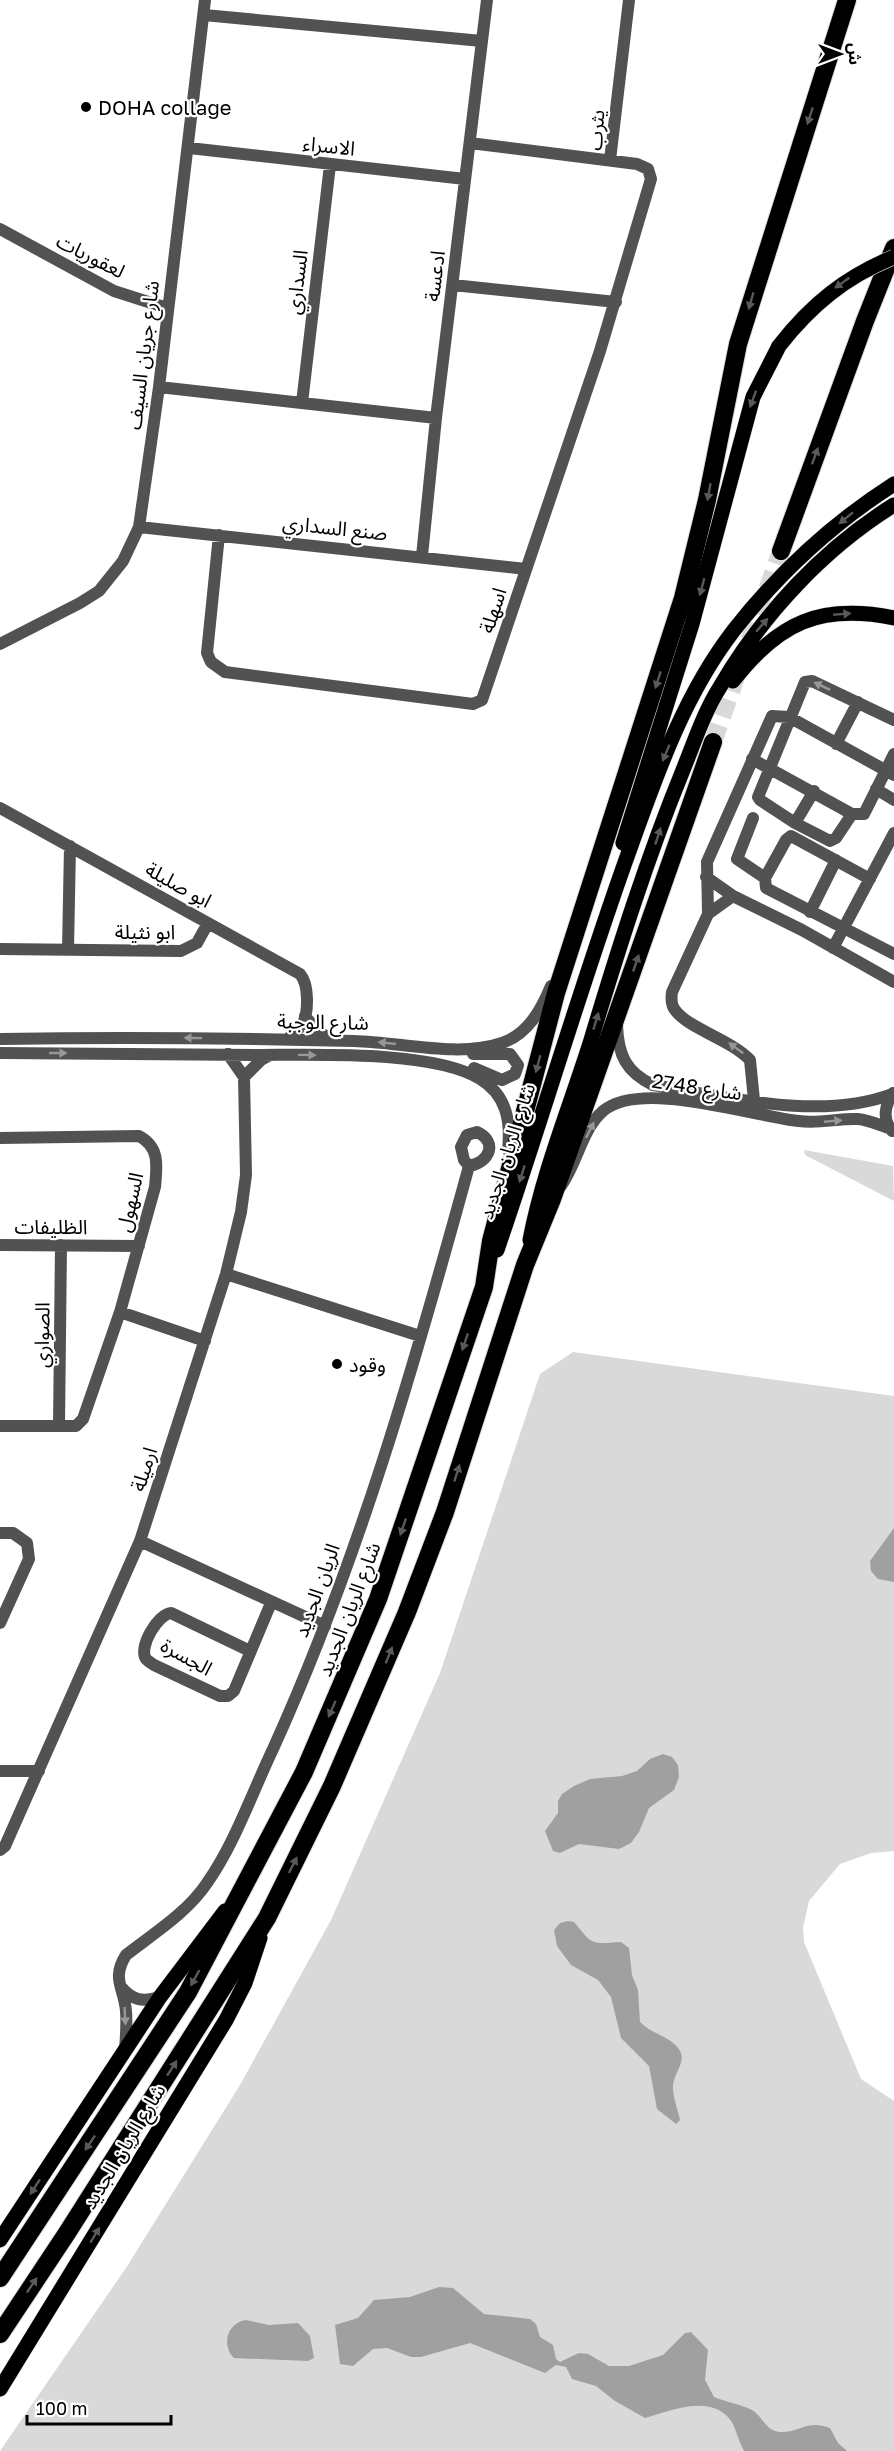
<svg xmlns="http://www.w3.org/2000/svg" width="894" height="2451" font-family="'Golos Text','Noto Sans Arabic',sans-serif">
<rect width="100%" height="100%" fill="#fff"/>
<path fill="#d9d9d9" d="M 804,1150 L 893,1166 L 894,1201 L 805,1155 Z
M 573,1352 L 894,1396 L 894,1851 L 871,1853 L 840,1864 L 809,1901 L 803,1928 L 804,1942 L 861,2079 L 894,2101 L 894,2451 L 0,2451 L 126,2268 L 240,2085 L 331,1920 L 440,1673 L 540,1374 Z"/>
<path fill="#a0a0a0" d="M 894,1528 L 894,1582 L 878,1579 L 871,1571 L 870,1561 Z
M 663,1754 L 672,1757 L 678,1765 L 679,1777 L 674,1790 L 649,1808 L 639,1832 L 631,1843 L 619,1849 L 579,1844 L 560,1853 L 553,1851 L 545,1831 L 558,1813 L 558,1801 L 562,1794 L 574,1786 L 590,1779 L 622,1776 L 637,1771 L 650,1759 Z
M 568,1921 L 574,1922 C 593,1945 590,1944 621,1942 L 629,1948 L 632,1975 L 638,1990 L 640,2022 C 650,2033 669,2036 678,2048 C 689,2061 672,2074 673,2088 C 673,2098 678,2110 680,2120 L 676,2124 L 657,2109 L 649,2066 L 621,2038 L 611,1997 L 598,1980 L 571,1965 L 557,1946 L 554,1930 L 560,1923 Z
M 439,2287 L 453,2288 L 484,2314 L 530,2319 L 536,2324 L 540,2337 L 553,2345 L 556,2359 L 560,2362 L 579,2353 L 588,2354 L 609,2366 L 629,2366 L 663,2355 L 685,2333 L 691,2332 L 708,2350 L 705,2380 L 714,2397 C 726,2402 739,2404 750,2409 C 762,2414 765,2431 780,2432 C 800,2433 807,2419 830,2428 L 838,2443 L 847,2451 L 744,2451 C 739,2442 737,2433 733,2424 C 715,2392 672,2410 645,2418 L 615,2401 L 596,2386 L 572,2379 L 566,2367 L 556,2365 L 545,2373 L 470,2343 L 421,2357 L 411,2357 L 387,2348 L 373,2349 L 353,2366 L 340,2364 L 335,2325 L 358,2318 L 374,2300 L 410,2297 Z
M 246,2320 L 269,2325 L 298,2323 L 310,2336 L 314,2358 L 308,2361 L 234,2358 C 221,2345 227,2323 246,2320 Z"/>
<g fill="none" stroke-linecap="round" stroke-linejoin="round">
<path stroke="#d9d9d9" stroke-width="18" stroke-dasharray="18 9" stroke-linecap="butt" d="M 713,742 L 781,551"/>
<g stroke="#dbdbdb" stroke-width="16">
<path id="major" d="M 733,681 C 778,623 820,603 894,618
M 623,843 L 692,624 L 753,397 L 779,346
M 530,1240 C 543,1172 570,1107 591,1040 C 618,950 647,858 683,770 C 694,743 704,712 720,687 C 762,615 823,549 894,505
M 497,1250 C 542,1119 581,985 628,854 C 656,776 683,696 734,630 C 779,573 833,523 894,484
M 0,2240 L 160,1997 L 225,1911
M 0,2389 L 226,2020 L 245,1983 L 260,1938"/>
</g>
<g stroke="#dbdbdb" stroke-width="20">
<path id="highway" d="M 781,551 L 865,321 L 894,248
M 0,2278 L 188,1992 L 304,1772 L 378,1599 L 484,1287 L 491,1241 L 556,993 L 683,598 L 707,500 L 738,344 L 847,0
M 0,2334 L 67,2233 L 267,1918 L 332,1786 L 407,1612 L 445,1512 L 525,1265 L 552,1199 L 713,742"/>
</g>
<path stroke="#525252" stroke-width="12" d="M 204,15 L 482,41
M 189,148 L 465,179
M 610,160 L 629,0
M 0,229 L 114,291 L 167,308
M 453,285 L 616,302
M 159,387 L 436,418
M 302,403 L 330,165
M 139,527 L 526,569
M 219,535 L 207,653 L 211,662 L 225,672 L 473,704 L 482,700 L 600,351 L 651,179 L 648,169 L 637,164 L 470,143
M 422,556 L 436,418 L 487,0
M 0,644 L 80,603 L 99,591 L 123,561 L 139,527 L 159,387 L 205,0
M 836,744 L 858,702
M 752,759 L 852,814 L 864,814 L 894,754
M 876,789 L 894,800
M 814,791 L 795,823 L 830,841 L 836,838 L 852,814
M 0,808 L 300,974 C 309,984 309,1013 302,1025 C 298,1030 293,1035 288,1039
M 753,818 L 737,859 L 765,878
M 795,823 L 760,800 L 758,797 L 805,682 L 812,681 L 894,720
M 706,877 L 733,896 L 802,930 L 894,982
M 870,879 L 791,836 L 786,840 L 765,878 L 766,888 L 894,954
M 733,896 L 708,914 L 672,992 C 671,999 671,1005 675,1010 C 689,1029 730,1039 750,1060 L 754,1100
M 810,912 L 836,860
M 708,914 L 707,862 L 772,716 L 789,717 L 894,775
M 833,948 L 894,833
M 0,949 L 181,951 L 197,943 L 208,923
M 68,950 L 70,846
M 305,1016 L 317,1031 L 333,1040
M 617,1025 C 618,1055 626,1072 653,1085 C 728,1097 820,1121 892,1094
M 0,1039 C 118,1037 236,1038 354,1041 C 401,1042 458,1058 502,1043 C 528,1034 541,1010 551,986
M 0,1053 C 85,1053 170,1054 256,1055 C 313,1055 433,1050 480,1079 C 507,1095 511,1122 508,1150
M 473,1054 L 510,1054 L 518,1065 L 515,1074 L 502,1080 L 474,1068
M 244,1077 L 261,1060 L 270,1055
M 892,1131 C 882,1119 885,1105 893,1093
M 477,1132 C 498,1142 490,1162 469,1166 L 464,1160 L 461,1147 L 467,1135 Z
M 0,1138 L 139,1136 C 160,1147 157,1166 155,1187 L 120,1312 L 83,1419 L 76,1426 L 0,1426
M 561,1186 C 577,1164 582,1129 603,1111 C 641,1079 751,1116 799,1121 C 819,1124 839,1118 858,1119 C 869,1120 879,1125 889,1128
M 0,1245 L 139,1246
M 226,1274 L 420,1336
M 120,1312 L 205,1341
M 59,1426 L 61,1245
M 0,1533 L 13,1533 L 27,1543 L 29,1559 L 0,1623
M 140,1541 L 325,1626
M 250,1651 L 171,1613 C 158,1614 138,1647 146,1659 C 148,1661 151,1663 154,1665 L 220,1696 L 228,1696 L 234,1691 L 271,1603
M 0,1771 L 39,1771
M 0,1850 L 5,1846 L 140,1541 L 226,1274 L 241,1212 L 246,1175 L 244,1077 L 228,1054
M 121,1987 C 133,2001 143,2002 160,1997
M 125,2050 C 126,2037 127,2023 126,2011 C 124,1987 111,1979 126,1955 C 154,1933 187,1913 207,1883 C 235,1843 252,1793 273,1749 C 358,1562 415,1363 469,1166"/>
<use href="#major" stroke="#000" stroke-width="15"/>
<use href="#highway" stroke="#000" stroke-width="18"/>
<g stroke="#dbdbdb" stroke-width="16" stroke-linecap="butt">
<path id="major-bridge" d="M 779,346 C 811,305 845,277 894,257"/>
</g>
<use href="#major-bridge" stroke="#000" stroke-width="15"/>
</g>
<defs><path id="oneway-solid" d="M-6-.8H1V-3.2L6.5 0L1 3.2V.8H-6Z" transform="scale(1.5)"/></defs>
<g fill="#595959">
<use href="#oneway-solid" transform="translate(810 116) rotate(108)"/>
<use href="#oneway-solid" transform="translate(842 283) rotate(145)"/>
<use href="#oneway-solid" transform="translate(751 301) rotate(106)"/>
<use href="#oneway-solid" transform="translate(753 399) rotate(110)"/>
<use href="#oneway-solid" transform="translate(815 456) rotate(-70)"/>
<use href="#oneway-solid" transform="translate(709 492) rotate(100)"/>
<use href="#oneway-solid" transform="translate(846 518) rotate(141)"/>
<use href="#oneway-solid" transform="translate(702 587) rotate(105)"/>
<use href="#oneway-solid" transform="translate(842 614) rotate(-5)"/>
<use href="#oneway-solid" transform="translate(762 625) rotate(-49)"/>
<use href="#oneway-solid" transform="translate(658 680) rotate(108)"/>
<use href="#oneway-solid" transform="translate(666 753) rotate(113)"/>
<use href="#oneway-solid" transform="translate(658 836) rotate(-72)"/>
<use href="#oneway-solid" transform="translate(636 963) rotate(-71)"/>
<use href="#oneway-solid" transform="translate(596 1021) rotate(-73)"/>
<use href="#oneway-solid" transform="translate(538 1064) rotate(105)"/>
<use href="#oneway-solid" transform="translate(522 1174) rotate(108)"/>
<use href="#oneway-solid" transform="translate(465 1342) rotate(109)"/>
<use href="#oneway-solid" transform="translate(457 1473) rotate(-72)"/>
<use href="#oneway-solid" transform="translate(403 1527) rotate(109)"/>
<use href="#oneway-solid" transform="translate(389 1655) rotate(-68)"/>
<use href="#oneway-solid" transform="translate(332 1709) rotate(114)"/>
<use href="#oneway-solid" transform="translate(293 1865) rotate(-63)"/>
<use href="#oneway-solid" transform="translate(195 1978) rotate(119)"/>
<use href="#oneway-solid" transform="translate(172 2068) rotate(-57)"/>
<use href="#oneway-solid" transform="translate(90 2143) rotate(124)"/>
<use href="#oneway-solid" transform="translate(35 2187) rotate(123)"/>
<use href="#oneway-solid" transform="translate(95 2235) rotate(-59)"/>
<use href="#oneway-solid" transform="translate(32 2285) rotate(-56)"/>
</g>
<g fill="#979797">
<use href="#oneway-solid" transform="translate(822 686) rotate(-155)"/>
<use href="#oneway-solid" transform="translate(193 1038) rotate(-179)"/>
<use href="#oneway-solid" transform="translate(387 1043) rotate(-174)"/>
<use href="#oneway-solid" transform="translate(736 1048) rotate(-144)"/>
<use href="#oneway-solid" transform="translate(58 1053)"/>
<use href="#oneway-solid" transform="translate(307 1055) rotate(1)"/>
<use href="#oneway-solid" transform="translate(833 1121) rotate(-5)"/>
<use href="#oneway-solid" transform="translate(590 1130) rotate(-63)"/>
<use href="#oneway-solid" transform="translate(125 2016) rotate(87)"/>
</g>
<g fill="#000" stroke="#fff" stroke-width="2">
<circle cx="86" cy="107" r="6"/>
<circle cx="337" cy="1364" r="6"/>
</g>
<g text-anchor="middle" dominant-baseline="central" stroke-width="4.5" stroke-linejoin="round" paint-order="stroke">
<g font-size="20" fill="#000" stroke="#fff" text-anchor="start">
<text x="98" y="107">DOHA collage</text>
<text x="349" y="1364">وقود</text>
</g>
<g font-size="20" fill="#000" stroke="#fff">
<text transform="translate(595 130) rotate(-86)">يثرب</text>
<text transform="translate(329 145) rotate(6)">الاسراء</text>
<text transform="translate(91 255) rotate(27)">لعقوريات</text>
<text transform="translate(434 276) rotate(-83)">ادعسة</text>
<text transform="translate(296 282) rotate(-83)">السداري</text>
<text transform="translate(142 355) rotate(-83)">شارع جريان السيف</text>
<text transform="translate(335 527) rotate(6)">صنع السداري</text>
<text transform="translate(492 610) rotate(-72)">اسهلة</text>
<text transform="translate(179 884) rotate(29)">ابو صليلة</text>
<text x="145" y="931">ابو نثيلة</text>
<text transform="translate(323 1021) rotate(1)">شارع الوجبة</text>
<text transform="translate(697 1086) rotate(8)">شارع 2748</text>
<text transform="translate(506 1151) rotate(-72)">شارع الريان الجديد</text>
<text transform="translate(129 1202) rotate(-77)">السهول</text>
<text x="51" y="1226">الظليفات</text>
<text transform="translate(41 1335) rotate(-89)">الصواري</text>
<text transform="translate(143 1469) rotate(-72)">ارميلة</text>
<text transform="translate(316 1590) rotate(-70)">الريان الجديد</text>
<text transform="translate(348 1609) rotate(-69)">شارع الريان الجديد</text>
<text transform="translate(187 1656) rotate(29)">الجسرة</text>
<text transform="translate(123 2146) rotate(-59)">شارع الريان الجديد</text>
</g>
</g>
<g transform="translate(840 54) rotate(90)" stroke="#ffffff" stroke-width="4.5" paint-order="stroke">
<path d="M0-4.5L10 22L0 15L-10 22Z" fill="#000000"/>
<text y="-9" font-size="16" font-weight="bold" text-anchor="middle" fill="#000000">ش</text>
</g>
<path d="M27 2415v9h144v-9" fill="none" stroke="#000000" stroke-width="3"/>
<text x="36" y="2415" font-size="18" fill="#000000" stroke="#ffffff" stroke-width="4.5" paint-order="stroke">100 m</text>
</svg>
